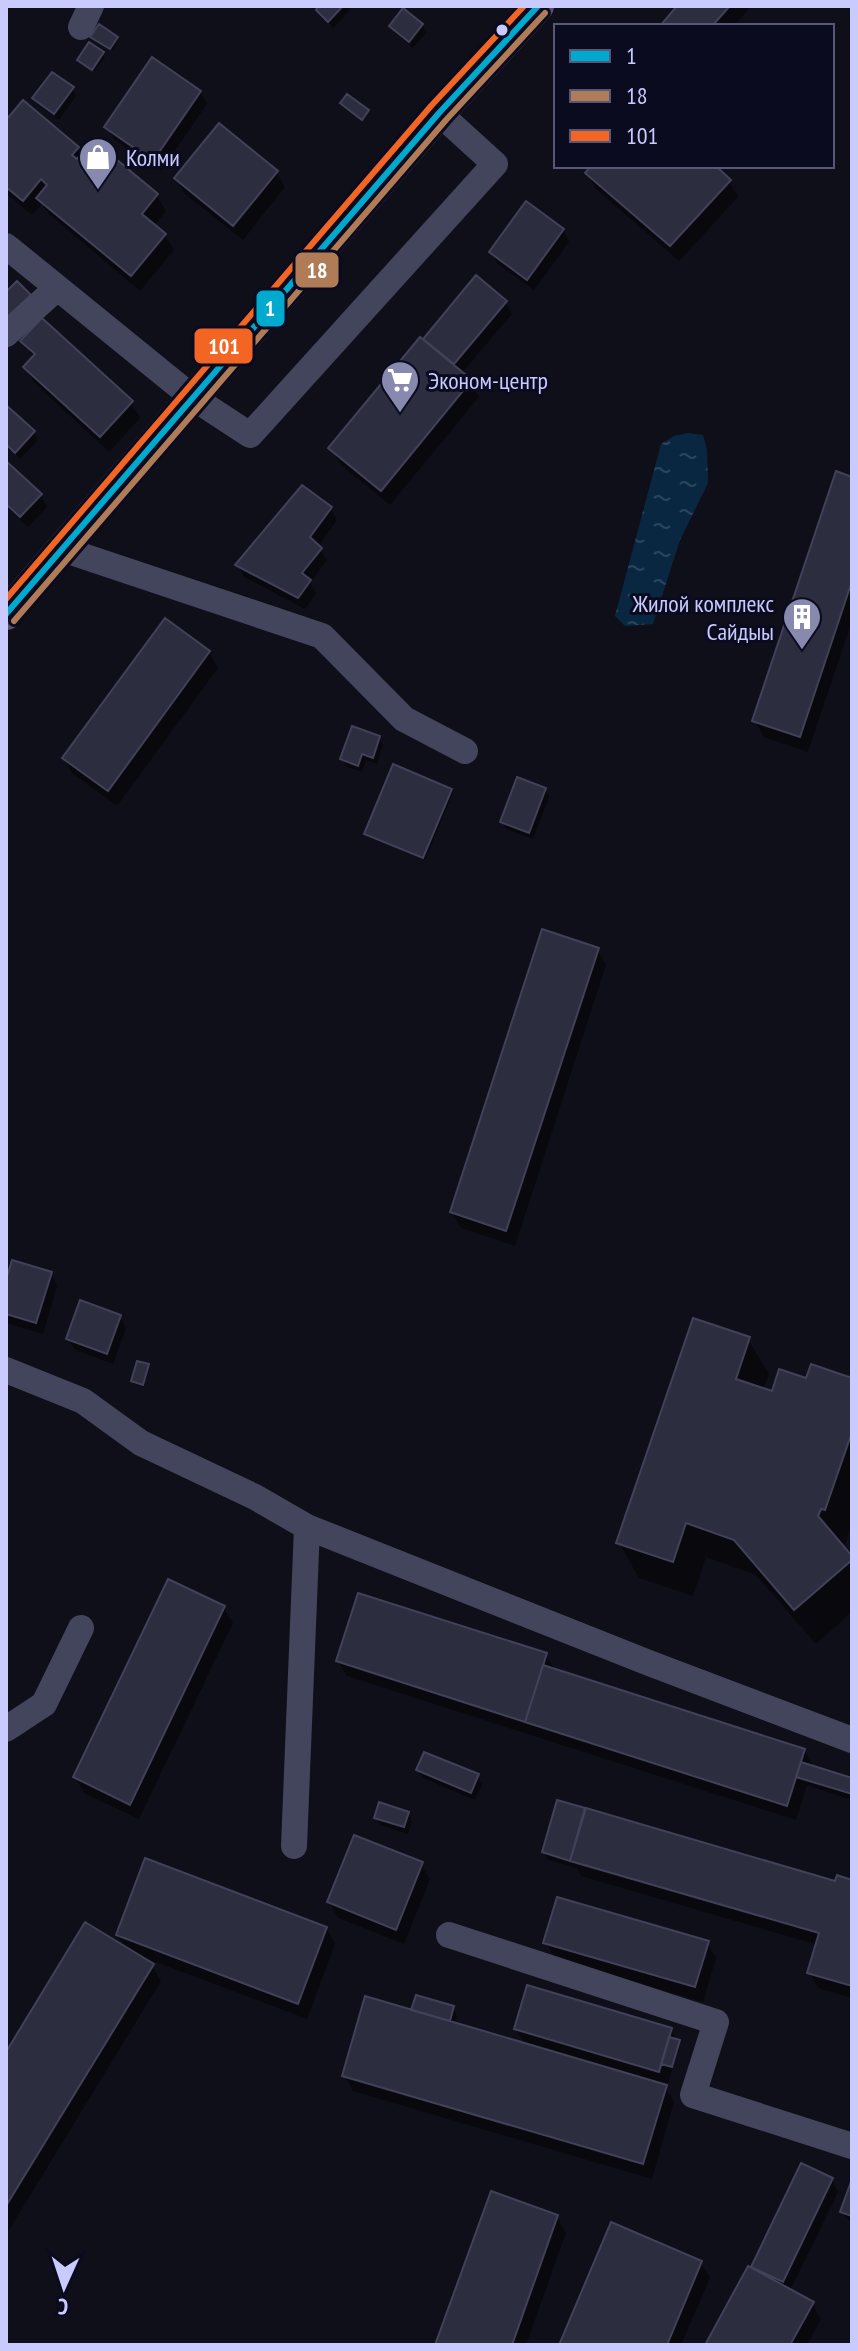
<svg xmlns="http://www.w3.org/2000/svg" width="858" height="2351" font-family="'PT Sans Narrow',sans-serif">
<defs>
<pattern id="water-ripples" width="26" height="14" patternUnits="userSpaceOnUse" patternTransform="scale(2)"><rect width="26" height="14" fill="#0a2741"/><path d="M2 4q2-2 4 0t4 0M15 11q2-2 4 0t4 0" fill="none" stroke="#2c455e"/></pattern>
</defs>
<rect width="100%" height="100%" fill="#0f0f1a"/>
<path fill="url(#water-ripples)" d="M 688,433 L 703,435 L 707,450 L 708,483 L 680,540 L 653,624 L 625,626 L 615,616 L 661,444 L 674,436 Z"/>
<path fill="#0007" d="M 322,6 L 348,6 L 350,10 L 333,28 L 318,10 Z
M 680,6 L 751,6 L 734,26 L 662,26 Z
M 422,25 L 426,33 L 413,48 L 396,34 L 391,26 Z
M 93,37 L 117,38 L 118,41 L 112,51 Z
M 90,45 L 105,57 L 94,72 L 80,60 Z
M 72,89 L 76,96 L 59,120 L 39,106 L 35,99 Z
M 200,92 L 207,104 L 161,171 L 114,139 L 107,127 Z
M 6,123 L 77,148 L 82,156 L 93,142 L 157,196 L 166,211 L 154,226 L 165,235 L 174,250 L 140,291 L 48,213 L 42,204 L 32,215 L 6,193 Z
M 594,166 L 720,166 L 716,169 L 729,181 L 738,197 L 679,261 L 596,189 L 587,174 Z
M 276,172 L 285,187 L 243,240 L 185,194 L 176,178 Z
M 563,230 L 569,242 L 534,290 L 498,264 L 491,252 Z
M 505,302 L 512,314 L 461,374 L 470,382 L 479,397 L 390,505 L 340,464 L 331,448 L 431,349 L 426,339 Z
M 23,341 L 131,403 L 140,418 L 109,452 L 34,382 L 25,367 L 34,358 Z
M 6,407 L 34,433 L 38,440 L 20,459 L 6,446 Z
M 6,463 L 40,495 L 47,507 L 28,527 L 6,507 Z
M 852,479 L 852,621 L 808,752 L 764,737 L 755,721 Z
M 330,508 L 337,520 L 318,547 L 327,560 L 310,583 L 316,593 L 305,609 L 244,577 L 238,565 Z
M 209,653 L 218,668 L 117,806 L 73,774 L 64,758 Z
M 379,738 L 383,745 L 377,764 L 366,760 L 362,772 L 347,767 L 342,759 Z
M 451,790 L 453,793 L 425,860 L 368,837 L 367,834 Z
M 545,790 L 549,797 L 533,839 L 506,829 L 502,821 Z
M 597,949 L 606,965 L 515,1246 L 461,1228 L 452,1212 Z
M 51,1274 L 57,1286 L 43,1334 L 6,1323 L 6,1287 Z
M 120,1317 L 126,1328 L 113,1364 L 75,1350 L 68,1339 Z
M 748,1339 L 769,1374 L 763,1390 L 773,1393 L 807,1381 L 852,1380 L 852,1524 L 845,1544 L 837,1541 L 852,1559 L 852,1612 L 816,1644 L 756,1575 L 706,1557 L 693,1596 L 639,1578 L 619,1543 Z
M 148,1366 L 149,1369 L 144,1387 L 135,1384 L 133,1381 Z
M 224,1608 L 233,1623 L 139,1819 L 84,1793 L 75,1777 Z
M 546,1655 L 555,1670 L 804,1750 L 813,1766 L 852,1780 L 852,1800 L 807,1785 L 796,1820 L 347,1676 L 338,1661 Z
M 418,1770 L 477,1776 L 482,1784 L 475,1800 L 423,1778 Z
M 558,1802 L 836,1883 L 852,1882 L 852,1998 L 818,1988 L 809,1972 L 818,1945 L 581,1876 L 577,1868 L 548,1860 L 544,1852 Z
M 408,1814 L 412,1821 L 408,1834 L 380,1825 L 376,1817 Z
M 421,1864 L 430,1879 L 404,1944 L 338,1918 L 329,1902 Z
M 326,1928 L 335,1944 L 307,2019 L 140,1956 L 152,1966 L 161,1981 L 6,2235 L 6,2055 L 127,1950 L 118,1935 Z
M 546,1943 L 707,1943 L 716,1958 L 703,2002 L 555,1958 Z
M 453,2008 L 457,2016 L 454,2025 L 525,2045 L 516,2029 L 670,2029 L 680,2045 L 666,2089 L 674,2102 L 652,2179 L 353,2091 L 344,2075 L 416,2013 Z
M 832,2180 L 838,2192 L 790,2291 L 812,2303 L 821,2319 L 807,2345 L 707,2345 L 756,2273 L 753,2267 Z
M 852,2185 L 852,2224 L 842,2212 Z
M 557,2217 L 566,2233 L 526,2345 L 437,2345 Z
M 701,2263 L 710,2278 L 681,2345 L 561,2345 Z"/>
<path fill="#2c2d3e" stroke="#414159" stroke-width="2" d="M 319,6 L 343,6 L 328,22 L 316,10 Z
M 677,6 L 730,6 L 712,26 L 660,26 Z
M 403,8 L 423,24 L 409,42 L 389,26 Z
M 99,24 L 118,37 L 110,49 L 90,37 Z
M 89,42 L 104,52 L 92,70 L 77,60 Z
M 152,57 L 201,91 L 153,161 L 104,127 Z
M 52,72 L 74,87 L 54,114 L 32,98 Z
M 347,94 L 369,110 L 362,120 L 340,103 Z
M 23,100 L 79,147 L 72,155 L 77,159 L 93,140 L 158,194 L 142,214 L 166,234 L 131,276 L 36,198 L 47,185 L 41,179 L 23,201 L 6,187 L 6,120 Z
M 219,123 L 278,171 L 233,226 L 174,178 Z
M 591,166 L 716,166 L 731,180 L 670,246 L 585,173 Z
M 526,201 L 564,229 L 527,280 L 489,252 Z
M 476,275 L 507,301 L 454,364 L 423,339 Z
M 17,281 L 31,295 L 6,320 L 6,292 Z
M 42,318 L 133,401 L 100,437 L 23,367 L 35,354 L 20,341 Z
M 420,337 L 472,380 L 381,491 L 328,448 Z
M 6,405 L 35,431 L 15,453 L 6,444 Z
M 6,461 L 42,494 L 20,517 L 6,504 Z
M 836,471 L 852,477 L 852,581 L 800,737 L 752,721 Z
M 302,485 L 332,507 L 310,537 L 322,548 L 302,573 L 311,580 L 298,598 L 235,565 Z
M 165,618 L 210,651 L 108,791 L 62,758 Z
M 352,726 L 380,736 L 373,758 L 362,754 L 358,766 L 340,759 Z
M 393,764 L 452,789 L 423,858 L 364,834 Z
M 517,777 L 546,788 L 529,833 L 500,822 Z
M 542,929 L 599,948 L 506,1231 L 450,1212 Z
M 12,1260 L 52,1272 L 36,1323 L 6,1314 L 6,1280 Z
M 80,1300 L 121,1315 L 107,1354 L 66,1339 Z
M 693,1318 L 750,1337 L 736,1379 L 772,1391 L 779,1369 L 806,1378 L 811,1364 L 852,1378 L 852,1432 L 825,1510 L 821,1509 L 818,1516 L 852,1556 L 852,1560 L 794,1610 L 734,1540 L 686,1523 L 673,1562 L 616,1543 Z
M 137,1361 L 149,1364 L 143,1385 L 131,1381 Z
M 168,1579 L 225,1606 L 130,1805 L 73,1777 Z
M 358,1593 L 547,1653 L 525,1722 L 336,1661 Z
M 543,1665 L 805,1749 L 787,1806 L 525,1722 Z
M 424,1752 L 479,1774 L 471,1793 L 416,1770 Z
M 801,1762 L 852,1778 L 852,1794 L 796,1777 Z
M 557,1800 L 585,1808 L 570,1861 L 542,1852 Z
M 379,1802 L 409,1812 L 404,1827 L 374,1818 Z
M 586,1808 L 835,1881 L 837,1875 L 852,1880 L 852,1986 L 807,1973 L 819,1933 L 570,1861 Z
M 354,1835 L 423,1862 L 396,1930 L 327,1902 Z
M 145,1858 L 327,1927 L 298,2004 L 116,1935 Z
M 557,1897 L 709,1941 L 695,1987 L 543,1943 Z
M 85,1922 L 154,1964 L 6,2206 L 6,2052 Z
M 527,1985 L 672,2028 L 659,2072 L 514,2029 Z
M 416,1995 L 454,2006 L 450,2021 L 411,2010 Z
M 365,1996 L 667,2085 L 643,2164 L 342,2076 Z
M 669,2037 L 680,2040 L 672,2067 L 661,2064 Z
M 801,2163 L 833,2178 L 783,2282 L 751,2267 Z
M 852,2179 L 852,2216 L 840,2212 Z
M 491,2191 L 558,2215 L 512,2345 L 435,2345 Z
M 611,2222 L 702,2261 L 667,2345 L 559,2345 Z
M 748,2266 L 814,2302 L 790,2345 L 705,2345 Z"/>
<g fill="none" stroke-linecap="round" stroke-linejoin="round">
<path stroke="#43455c" stroke-width="26" d="M 81,27 L 91,6
M 6,246 L 192,397 L 250,435 L 495,164 L 439,113
M 6,334 L 57,288
M 62,549 L 322,636 L 404,719 L 465,751
M 6,1370 L 83,1401 L 141,1443 L 255,1497 L 307,1527 L 649,1663 L 852,1740
M 6,1729 L 44,1704 L 81,1628
M 294,1846 L 307,1527
M 449,1935 L 716,2022 L 693,2095 L 852,2146"/>
<path stroke="#56506e" stroke-width="32" d="M 6,614 L 439,113 L 538,6"/>
<g stroke="#0b0b1f" stroke-width="12">
<path id="bus-1" d="M 6,614 L 439,113 L 538,6"/>
</g>
<g stroke="#0b0b1f" stroke-width="12">
<path id="bus-2" d="M 14,621 L 446,120 L 545,13"/>
</g>
<g stroke="#0b0b1f" stroke-width="12">
<path id="bus-3" d="M 6,599 L 431,106 L 524,6"/>
</g>
<use href="#bus-1" stroke="#00a9ce" stroke-width="6"/>
<use href="#bus-2" stroke="#b07c57" stroke-width="6"/>
<use href="#bus-3" stroke="#f26522" stroke-width="6"/>
</g>
<defs>
<g id="shop-pin" transform="scale(2)"><path d="M0 17L-7.5 6A9.5 9.5 0 1 1 7.5 6Z" fill="#8889af" stroke="#0b0b1f"/><path d="M-5-2.5h2.3a2.7 3.5 0 0 1 5.4 0H5L5.5 6h-11ZM-1.5-2.5h3a1.5 2.3 0 0 0-3 0Z" fill="#fff"/></g>
<g id="supermarket-pin" transform="scale(2)"><path d="M0 17L-7.5 6A9.5 9.5 0 1 1 7.5 6Z" fill="#8889af" stroke="#0b0b1f"/><path d="M-6-5.5h2.5l.6 2H6L4.5 2H-2.5L-4.4-4H-6ZM-1.5 3.2a1.3 1.3 0 1 0 .1 0ZM3 3.2a1.3 1.3 0 1 0 .1 0Z" fill="#fff"/></g>
<g id="building-pin" transform="scale(2)"><path d="M0 17L-7.5 6A9.5 9.5 0 1 1 7.5 6Z" fill="#8889af" stroke="#0b0b1f"/><path d="M-4-6H4V6H1V3H-1V6H-4ZM-2.5-4.3h1.7v1.8h-1.7ZM.8-4.3h1.7v1.8H.8ZM-2.5-1h1.7V.8h-1.7ZM.8-1h1.7V.8H.8Z" fill="#fff"/></g>
</defs>
<g fill-rule="evenodd">
<use href="#shop-pin" x="98" y="157"/>
<use href="#supermarket-pin" x="400" y="380"/>
<use href="#building-pin" x="802" y="617"/>
</g>
<circle fill="#c9cbff" stroke="#0b0b1f" stroke-width="3" cx="502" cy="30" r="7"/>
<g text-anchor="middle" dominant-baseline="central" stroke-width="6" stroke-linejoin="round" paint-order="stroke">
<g font-size="24" fill="#c9cbff" stroke="#0b0b1f" text-anchor="start">
<text x="126" y="157">Колми</text>
<text x="428" y="380">Эконом-центр</text>
<text x="774" y="603" text-anchor="end">Жилой комплекс<tspan x="774" dy="28">Сайдыы</tspan></text>
</g>
</g>
<g stroke="#0b0b1f" stroke-width="3">
<rect x="294" y="251" width="46" height="38" rx="8" fill="#b07c57"/>
<rect x="255" y="289" width="31" height="39" rx="8" fill="#00a9ce"/>
<rect x="193" y="327" width="61" height="38" rx="8" fill="#f26522"/>
</g>
<g font-size="22" text-anchor="middle" font-weight="bold" fill="#fff">
<text x="317" y="278">18</text>
<text x="270" y="316">1</text>
<text x="224" y="354">101</text>
</g>
<rect width="858" height="2351" fill="none" stroke="#c9cbff" stroke-width="16"/>
<rect x="554" y="24" width="280" height="144" fill="#0b0b1f" stroke="#575879" stroke-width="2"/>
<rect x="570" y="50" width="40" height="12" fill="#00a9ce" stroke="#575879" stroke-width="2"/>
<text x="626" y="64" font-size="24" fill="#c9cbff">1</text>
<rect x="570" y="90" width="40" height="12" fill="#b07c57" stroke="#575879" stroke-width="2"/>
<text x="626" y="104" font-size="24" fill="#c9cbff">18</text>
<rect x="570" y="130" width="40" height="12" fill="#f26522" stroke="#575879" stroke-width="2"/>
<text x="626" y="144" font-size="24" fill="#c9cbff">101</text>
<g transform="translate(64 2287) rotate(183)" stroke="#0b0b1f" stroke-width="6" paint-order="stroke">
<path d="M0-6L14 30L0 20L-14 30Z" fill="#c9cbff"/>
<text y="-12" font-size="22" font-weight="bold" text-anchor="middle" fill="#c9cbff">С</text>
</g>
</svg>
